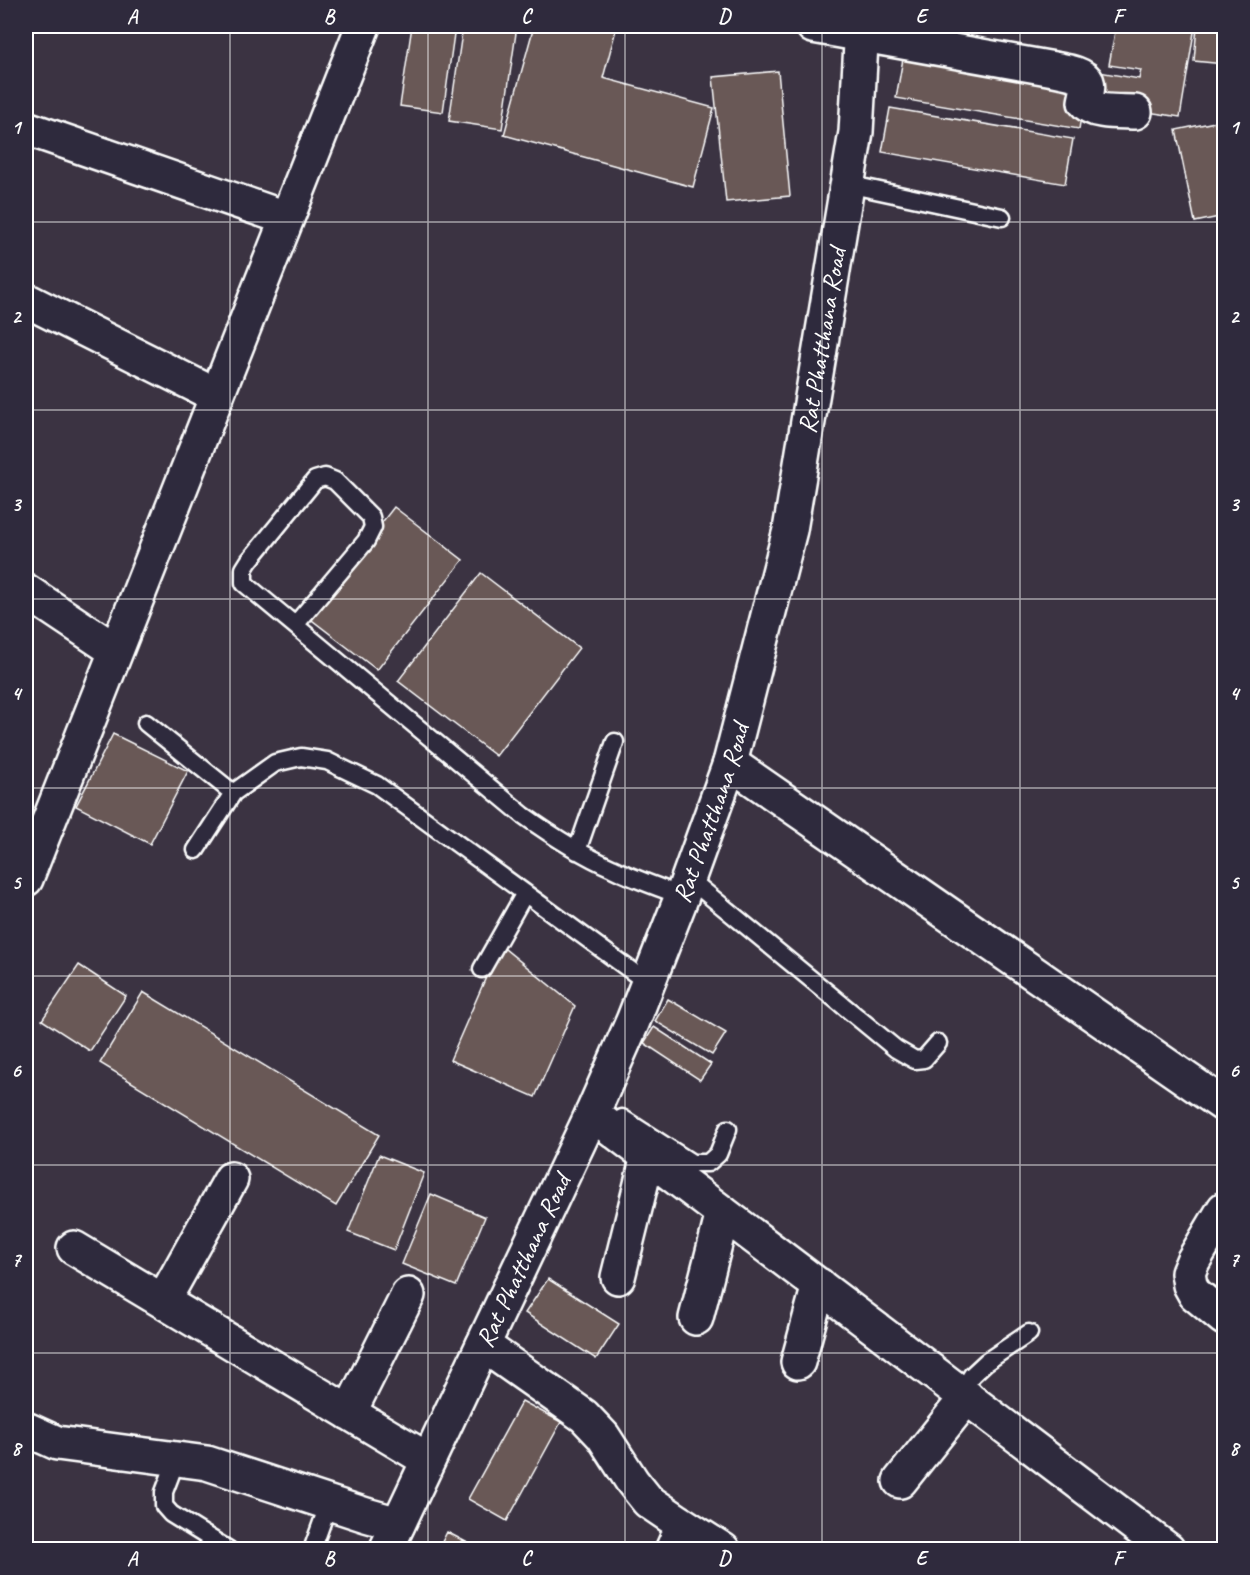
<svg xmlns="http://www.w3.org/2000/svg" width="1250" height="1575" font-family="Caveat,sans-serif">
<rect width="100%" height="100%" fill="#3b3342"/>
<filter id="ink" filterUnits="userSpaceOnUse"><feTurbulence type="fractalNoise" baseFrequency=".0167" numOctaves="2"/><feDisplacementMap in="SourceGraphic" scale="12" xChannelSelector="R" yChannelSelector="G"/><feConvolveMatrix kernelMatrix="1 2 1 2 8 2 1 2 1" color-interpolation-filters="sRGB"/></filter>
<g filter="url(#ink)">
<path fill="#695856" stroke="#fff" stroke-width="1.5" d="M 412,26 L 443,26 L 455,27 L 443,112 L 400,106 Z
M 463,26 L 517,26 L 502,129 L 449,121 Z
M 534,26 L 617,26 L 603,78 L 714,108 L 693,187 L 504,135 Z
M 938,26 L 1016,26 L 1016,30 Z
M 1116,26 L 1195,26 L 1180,117 L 1089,103 L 1094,71 L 1139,79 L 1141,70 L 1109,65 Z
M 1197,26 L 1224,26 L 1224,64 L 1194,61 Z
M 904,53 L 1086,85 L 1079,129 L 896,98 Z
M 778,71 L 790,196 L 726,202 L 713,77 Z
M 890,108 L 1073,139 L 1065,184 L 882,152 Z
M 1215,122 L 1224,166 L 1224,216 L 1195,222 L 1176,130 Z
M 394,507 L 463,560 L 377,670 L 308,617 Z
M 481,573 L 579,648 L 496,756 L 398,681 Z
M 113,734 L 188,771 L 150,844 L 76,806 Z
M 500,945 L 575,1006 L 535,1097 L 450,1060 Z
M 79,965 L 126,996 L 90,1051 L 42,1020 Z
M 143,992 L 379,1135 L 336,1206 L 100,1063 Z
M 668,999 L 726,1033 L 712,1055 L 655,1021 Z
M 654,1027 L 711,1064 L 700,1080 L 644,1043 Z
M 379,1155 L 424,1173 L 394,1250 L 348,1232 Z
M 431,1194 L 485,1217 L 456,1286 L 402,1264 Z
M 548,1279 L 619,1324 L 596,1359 L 525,1313 Z
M 522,1401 L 561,1422 L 507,1521 L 468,1499 Z
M 447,1532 L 481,1550 L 438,1550 Z"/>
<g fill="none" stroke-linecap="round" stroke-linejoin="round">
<g stroke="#fff" stroke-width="21">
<path id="lane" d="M 847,184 L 1002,217
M 295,625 L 366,541 L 373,527 L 371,517 L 335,481 L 325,477 L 315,480 L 249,561 L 244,569 L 244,583 L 523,815 C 551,835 580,854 612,868 C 634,879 658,887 682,896
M 146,723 L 233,793
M 196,850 L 233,793 L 275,763 L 301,757 L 327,761 L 377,785 L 648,983
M 577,851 L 615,742
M 688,878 L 896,1049 L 915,1060 L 924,1059 L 938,1043
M 482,969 L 525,893
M 622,1118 L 692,1163 L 708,1163 L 718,1154 L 728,1129
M 961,1393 L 972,1375 L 986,1362 L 1029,1333
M 177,1458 L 164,1492 L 164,1506 L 171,1514 L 229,1550
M 312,1550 L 329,1503
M 663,1550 L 676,1520"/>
</g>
<g stroke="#fff" stroke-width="38">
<path id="street" d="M 813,26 L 1054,69 C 1063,71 1083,73 1087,82 C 1089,87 1086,96 1085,102 C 1094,114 1121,111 1135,112
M 26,128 L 286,218
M 26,300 L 217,396
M 26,591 L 116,651
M 730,763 L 1224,1105
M 26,879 L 363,26
M 592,1114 L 1168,1550
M 1224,1209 L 1193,1261 L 1188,1273 L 1190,1285 L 1195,1294 L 1224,1318
M 74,1248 L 428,1460
M 618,1277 L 648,1156
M 163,1301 L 231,1179
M 696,1318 L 723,1213
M 483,1345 L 584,1416 L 603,1436 L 632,1481 L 648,1501 L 676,1520 L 723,1550
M 798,1362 L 819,1285
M 349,1413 L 408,1295
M 26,1429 L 57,1443 L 207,1463 L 366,1515 L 398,1524
M 900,1481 L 967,1397"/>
</g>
<g stroke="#fff" stroke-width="38">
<g id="secondary">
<path id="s1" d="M 386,1550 L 592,1114 L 633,1021 L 682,896 L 730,763 L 790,530 L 856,132 L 862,26"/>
</g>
</g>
<use href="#lane" stroke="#2f2a3d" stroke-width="16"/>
<use href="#street" stroke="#2f2a3d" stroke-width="33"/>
<use href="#secondary" stroke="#2f2a3d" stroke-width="33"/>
</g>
</g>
<path fill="none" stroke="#fff" stroke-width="1.5" stroke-opacity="0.55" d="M 230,26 L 230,1550M 428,26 L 428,1550M 625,26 L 625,1550M 822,26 L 822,1550M 1020,26 L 1020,1550M 26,222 L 1224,222M 26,410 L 1224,410M 26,599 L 1224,599M 26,788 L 1224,788M 26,976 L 1224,976M 26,1165 L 1224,1165M 26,1353 L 1224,1353"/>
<g text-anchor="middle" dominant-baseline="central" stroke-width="4.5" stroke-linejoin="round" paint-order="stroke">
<g font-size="26" fill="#fff" stroke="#2f2a3d">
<text stroke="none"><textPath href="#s1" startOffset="1292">Rat Phatthana Road</textPath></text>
<text stroke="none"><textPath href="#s1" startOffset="806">Rat Phatthana Road</textPath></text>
<text stroke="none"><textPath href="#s1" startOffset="320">Rat Phatthana Road</textPath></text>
</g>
</g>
<rect width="1250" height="1575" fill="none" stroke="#2f2a3d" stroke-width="66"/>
<rect x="33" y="33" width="1184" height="1509" fill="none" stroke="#fff" stroke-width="2"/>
<g font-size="20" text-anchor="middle" font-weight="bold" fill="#fff">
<text x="132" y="23">A</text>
<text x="329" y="23">B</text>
<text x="526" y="23">C</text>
<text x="724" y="23">D</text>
<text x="921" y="23">E</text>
<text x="1118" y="23">F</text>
<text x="16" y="134">1</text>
<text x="1234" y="134">1</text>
<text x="16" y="323">2</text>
<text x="1234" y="323">2</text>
<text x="16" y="511">3</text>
<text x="1234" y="511">3</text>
<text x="16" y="700">4</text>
<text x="1234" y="700">4</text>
<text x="16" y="889">5</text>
<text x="1234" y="889">5</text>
<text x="16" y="1077">6</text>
<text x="1234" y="1077">6</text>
<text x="16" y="1266">7</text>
<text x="1234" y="1266">7</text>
<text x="16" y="1455">8</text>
<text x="1234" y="1455">8</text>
<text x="132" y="1565">A</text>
<text x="329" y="1565">B</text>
<text x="526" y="1565">C</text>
<text x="724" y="1565">D</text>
<text x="921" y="1565">E</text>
<text x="1118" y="1565">F</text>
</g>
</svg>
